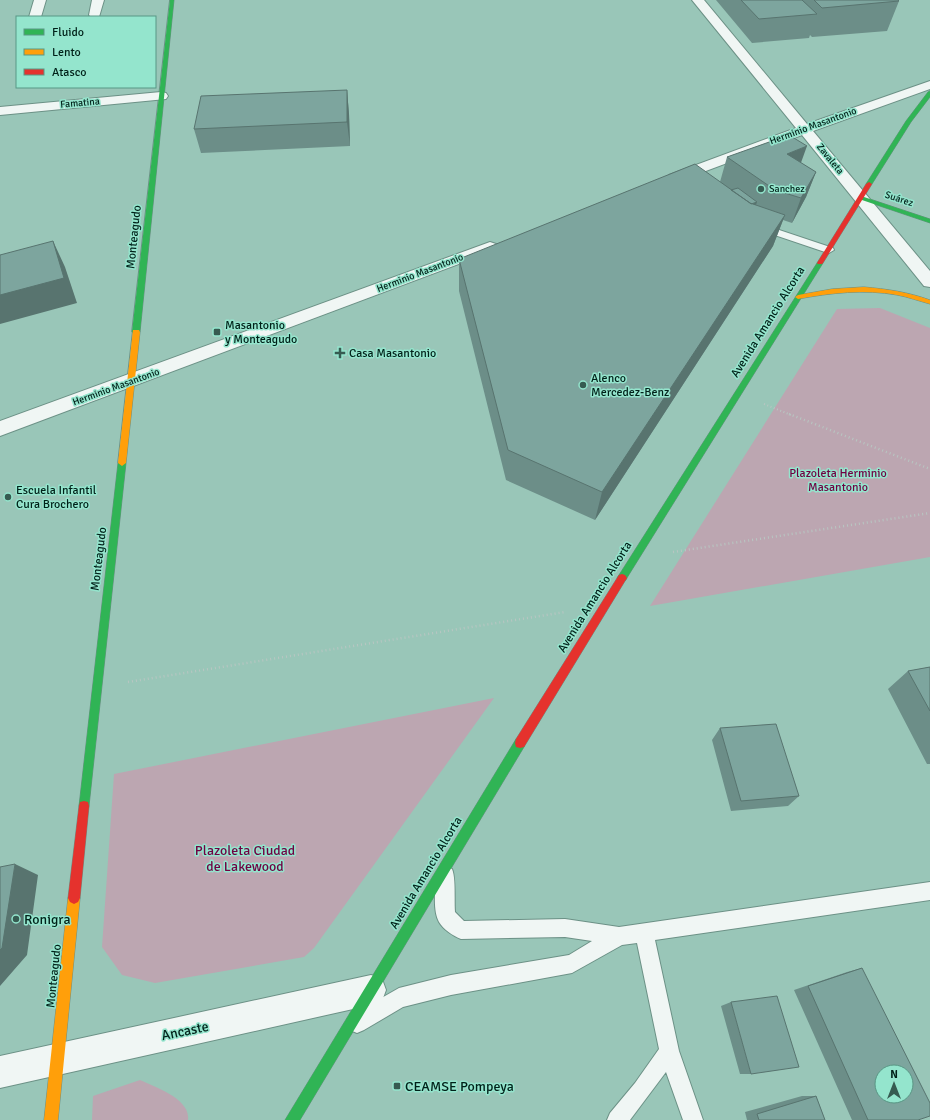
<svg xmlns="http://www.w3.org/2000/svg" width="930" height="1120" font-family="Signika,sans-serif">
<rect width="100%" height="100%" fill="#99c6b8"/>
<path fill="#bca6b1" d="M 880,308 L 930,328 L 930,557 L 650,606 L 837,309 Z
M 494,698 L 314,948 L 304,957 L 155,983 L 122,975 L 102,947 L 114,774 Z
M 140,1080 C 155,1087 191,1099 188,1120 L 92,1120 L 93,1096 Z"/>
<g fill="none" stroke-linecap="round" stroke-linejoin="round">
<g stroke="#6c9186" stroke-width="2">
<path id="lane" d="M 761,224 L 833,248 L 834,250 L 829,253 L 825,252 L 757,229 L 756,227 L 757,225 Z
M 446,866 L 452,869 C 456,878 454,900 455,912 L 464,921 L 565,919 L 619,927 L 930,882 L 930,900 L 655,940 L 679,1051 L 703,1120 L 683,1120 L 666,1072 L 630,1120 L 607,1120 L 610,1113 L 635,1083 L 659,1049 L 637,943 L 622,945 L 572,973 L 451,995 L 403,1007 L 364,1030 L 357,1033 L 350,1030 L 347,1023 L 350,1016 L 399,988 L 451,975 L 569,955 L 592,941 L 565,937 L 461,939 C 453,936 443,929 439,922 C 432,910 435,881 440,869 Z"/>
</g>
<g stroke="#6c9186" stroke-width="2">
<path id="street" d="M 34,0 L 46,0 L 41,17 L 29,17 Z
M 92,0 L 104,0 L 99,17 L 91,17 L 89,15 Z
M 692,0 L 704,0 L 807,124 L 930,81 L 930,89 L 813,131 L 930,271 L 930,287 L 924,286 L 802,135 L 679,181 L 669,181 L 667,178 L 669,175 L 796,128 Z
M 161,92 L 166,93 L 168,96 L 166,99 L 0,115 L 0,107 Z
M 490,242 L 496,244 L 498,247 L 496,250 L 0,436 L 0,421 Z
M 371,975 L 382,979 L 386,990 L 382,1001 L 371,1005 L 0,1088 L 0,1056 Z"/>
</g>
<g stroke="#6c9186" stroke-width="1">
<path id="fast" d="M 170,0 L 174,0 L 140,332 L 136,334 L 132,332 Z
M 930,91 L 930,97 L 911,122 L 872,184 L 867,185 L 866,184 L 906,121 L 928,92 Z
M 861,196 L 930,219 L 930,223 L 859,199 L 859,197 Z
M 820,261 L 823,263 L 625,581 L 622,582 L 619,581 L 617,578 L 619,575 L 817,263 Z
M 122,460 L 126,463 L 89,806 L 88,810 L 84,811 L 80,810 L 79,806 L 118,463 Z
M 520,738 L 524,739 L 525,743 L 524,747 L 300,1120 L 285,1120 L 516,739 Z"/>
</g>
<g stroke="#6c9186" stroke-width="1">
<path id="slow" d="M 864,287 C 887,289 908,292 930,300 L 930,304 C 919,301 908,297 897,295 C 864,289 831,293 798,299 L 795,297 L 798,295 L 832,289 Z
M 133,330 L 139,330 L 140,332 L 126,463 L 122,466 L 118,463 Z
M 74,892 L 78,894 L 80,898 L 58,1120 L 44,1120 L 68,898 L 70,894 Z"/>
</g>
<g stroke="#6c9186" stroke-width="1">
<path id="jam" d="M 869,182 L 872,184 L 823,263 L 822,264 L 818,264 L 817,263 L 866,184 Z
M 622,574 L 625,575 L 627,578 L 625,581 L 524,747 L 520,748 L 516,747 L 515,743 L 516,739 L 619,575 Z
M 84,801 L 88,802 L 89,806 L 80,898 L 78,902 L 74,904 L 70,902 L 68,898 L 79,806 L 80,802 Z"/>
</g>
<path stroke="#b8c6c2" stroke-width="2" stroke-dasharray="1 2.5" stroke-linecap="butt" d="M 764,404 L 791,415"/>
<path stroke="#b8c6c2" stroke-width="2.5" stroke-dasharray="1 3" stroke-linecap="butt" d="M 789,414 L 930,469
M 673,552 L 930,513
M 128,682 L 565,612"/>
<use href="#lane" fill="#f0f6f4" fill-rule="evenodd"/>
<use href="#street" fill="#f0f6f4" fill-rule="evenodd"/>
<use href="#fast" fill="#30b455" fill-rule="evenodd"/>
<use href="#slow" fill="#ff9f0a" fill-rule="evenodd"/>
<use href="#jam" fill="#e5322d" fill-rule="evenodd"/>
</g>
<path fill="#6c8e88" d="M 716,0 L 898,0 L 899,1 L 887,31 L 812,37 L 810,35 L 809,38 L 752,43 Z
M 347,90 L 349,114 L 350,146 L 201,153 L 194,129 Z
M 727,157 L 801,163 L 816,172 L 806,197 L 792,223 L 783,220 L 773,246 L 595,520 L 506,480 L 459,291 L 459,259 L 720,182 Z
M 930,667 L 930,764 L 927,764 L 888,689 L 908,671 Z
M 720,728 L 799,796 L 788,806 L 731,811 L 712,740 Z
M 862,968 L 918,1120 L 852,1120 L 794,990 L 847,972 Z
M 731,1002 L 751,1074 L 740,1074 L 721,1006 Z
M 802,1096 L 816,1096 L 825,1120 L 747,1120 L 745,1112 Z"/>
<path fill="#58746f" d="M 347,90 L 349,114 L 350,146 L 347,122 Z
M 807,146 L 798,171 L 787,154 Z
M 816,172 L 806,197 L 792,223 L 801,198 Z
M 757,202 L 754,210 L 725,213 Z
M 785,215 L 773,246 L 595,520 L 602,492 Z
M 53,241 L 65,267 L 77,303 L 0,324 L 0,295 Z
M 15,864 L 38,875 L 27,955 L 0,986 L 0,950 Z"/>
<path fill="#7da59e" stroke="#58746f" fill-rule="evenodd" d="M 741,0 L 802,0 L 817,14 L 759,19 Z
M 814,0 L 898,0 L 899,1 L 822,8 Z
M 347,90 L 347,122 L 194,129 L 201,96 Z
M 789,135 L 807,146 L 787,154 L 816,172 L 801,198 L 775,190 L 727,157 Z
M 695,164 L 750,203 L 785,215 L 602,492 L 508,450 L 459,259 Z
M 738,188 L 757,202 L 751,204 L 750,203 L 731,190 Z
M 53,241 L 64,278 L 0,295 L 0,255 Z
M 930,667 L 930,711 L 908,671 Z
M 776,724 L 799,796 L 741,801 L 720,728 Z
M 15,864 L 2,948 L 0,950 L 0,867 Z
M 862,968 L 930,1103 L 930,1116 L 918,1120 L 868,1120 L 808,986 ZM 882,1072 L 906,1072 L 906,1096 L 882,1096 Z
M 777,996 L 799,1067 L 751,1074 L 731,1002 Z
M 816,1096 L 825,1120 L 759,1120 L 757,1114 Z"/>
<g fill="#365b51" stroke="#94e5cd" stroke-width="1.5">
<circle cx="761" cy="189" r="4"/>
<rect x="213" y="328" width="8" height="8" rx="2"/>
<path d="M338 347h4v4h4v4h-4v4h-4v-4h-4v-4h4z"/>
<circle cx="583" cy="385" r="4"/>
<circle cx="8" cy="497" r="4"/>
<circle cx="16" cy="919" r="4"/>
<rect x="393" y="1082" width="8" height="8" rx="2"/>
</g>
<g text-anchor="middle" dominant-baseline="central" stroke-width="3" stroke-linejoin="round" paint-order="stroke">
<g font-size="10" fill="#002119" stroke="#94e5cd">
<text transform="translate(80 103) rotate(-5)">Famatina</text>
<text transform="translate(813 126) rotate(-20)">Herminio Masantonio</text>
<text transform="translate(830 159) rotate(51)">Zavaleta</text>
<text transform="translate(899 199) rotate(18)">Suárez</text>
<text transform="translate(420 273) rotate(-21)">Herminio Masantonio</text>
<text transform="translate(116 387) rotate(-20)">Herminio Masantonio</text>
</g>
<g font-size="10" fill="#002119" stroke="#94e5cd" text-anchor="start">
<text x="769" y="189">Sanchez</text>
</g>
<g font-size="12" fill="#002119" stroke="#94e5cd">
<text transform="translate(134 237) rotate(-84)">Monteagudo</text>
<text transform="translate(768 322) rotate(-58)">Avenida Amancio Alcorta</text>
<text transform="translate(99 559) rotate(-83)">Monteagudo</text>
<text transform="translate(595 597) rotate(-58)">Avenida Amancio Alcorta</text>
<text transform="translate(426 873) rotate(-59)">Avenida Amancio Alcorta</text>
<text transform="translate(54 976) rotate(-84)">Monteagudo</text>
</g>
<g font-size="12" fill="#002119" stroke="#94e5cd" text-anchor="start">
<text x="225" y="325">Masantonio<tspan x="225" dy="14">y Monteagudo</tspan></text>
<text x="349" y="353">Casa Masantonio</text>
<text x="591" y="378">Alenco<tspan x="591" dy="14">Mercedez-Benz</tspan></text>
<text x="16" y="490">Escuela Infantil<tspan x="16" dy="14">Cura Brochero</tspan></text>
</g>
<g font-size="12" fill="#700042" stroke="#94e5cd">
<text x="838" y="473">Plazoleta Herminio<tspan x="838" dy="14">Masantonio</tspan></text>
</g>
<g font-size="14" fill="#700042" stroke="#94e5cd">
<text x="245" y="850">Plazoleta Ciudad<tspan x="245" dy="16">de Lakewood</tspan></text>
</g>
<g font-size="14" fill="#002119" stroke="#94e5cd" text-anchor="start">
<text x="24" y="919">Ronigra</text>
<text x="405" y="1086">CEAMSE Pompeya</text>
</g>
<g font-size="14" fill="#002119" stroke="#94e5cd">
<text transform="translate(185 1031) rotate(-12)">Ancaste</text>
</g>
</g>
<rect x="16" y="16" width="140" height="72" fill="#94e5cd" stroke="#599785"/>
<rect x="24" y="29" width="20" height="6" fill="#30b455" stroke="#599785"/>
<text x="52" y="36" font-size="12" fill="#002119">Fluido</text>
<rect x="24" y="49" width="20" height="6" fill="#ff9f0a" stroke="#599785"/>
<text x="52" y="56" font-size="12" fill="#002119">Lento</text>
<rect x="24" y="69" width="20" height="6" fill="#e5322d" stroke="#599785"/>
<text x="52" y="76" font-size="12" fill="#002119">Atasco</text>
<g transform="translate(894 1084)"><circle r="19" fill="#94e5cd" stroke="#599785"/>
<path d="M0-3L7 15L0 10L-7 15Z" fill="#365b51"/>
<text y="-6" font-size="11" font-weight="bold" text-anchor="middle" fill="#002119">N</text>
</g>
</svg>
